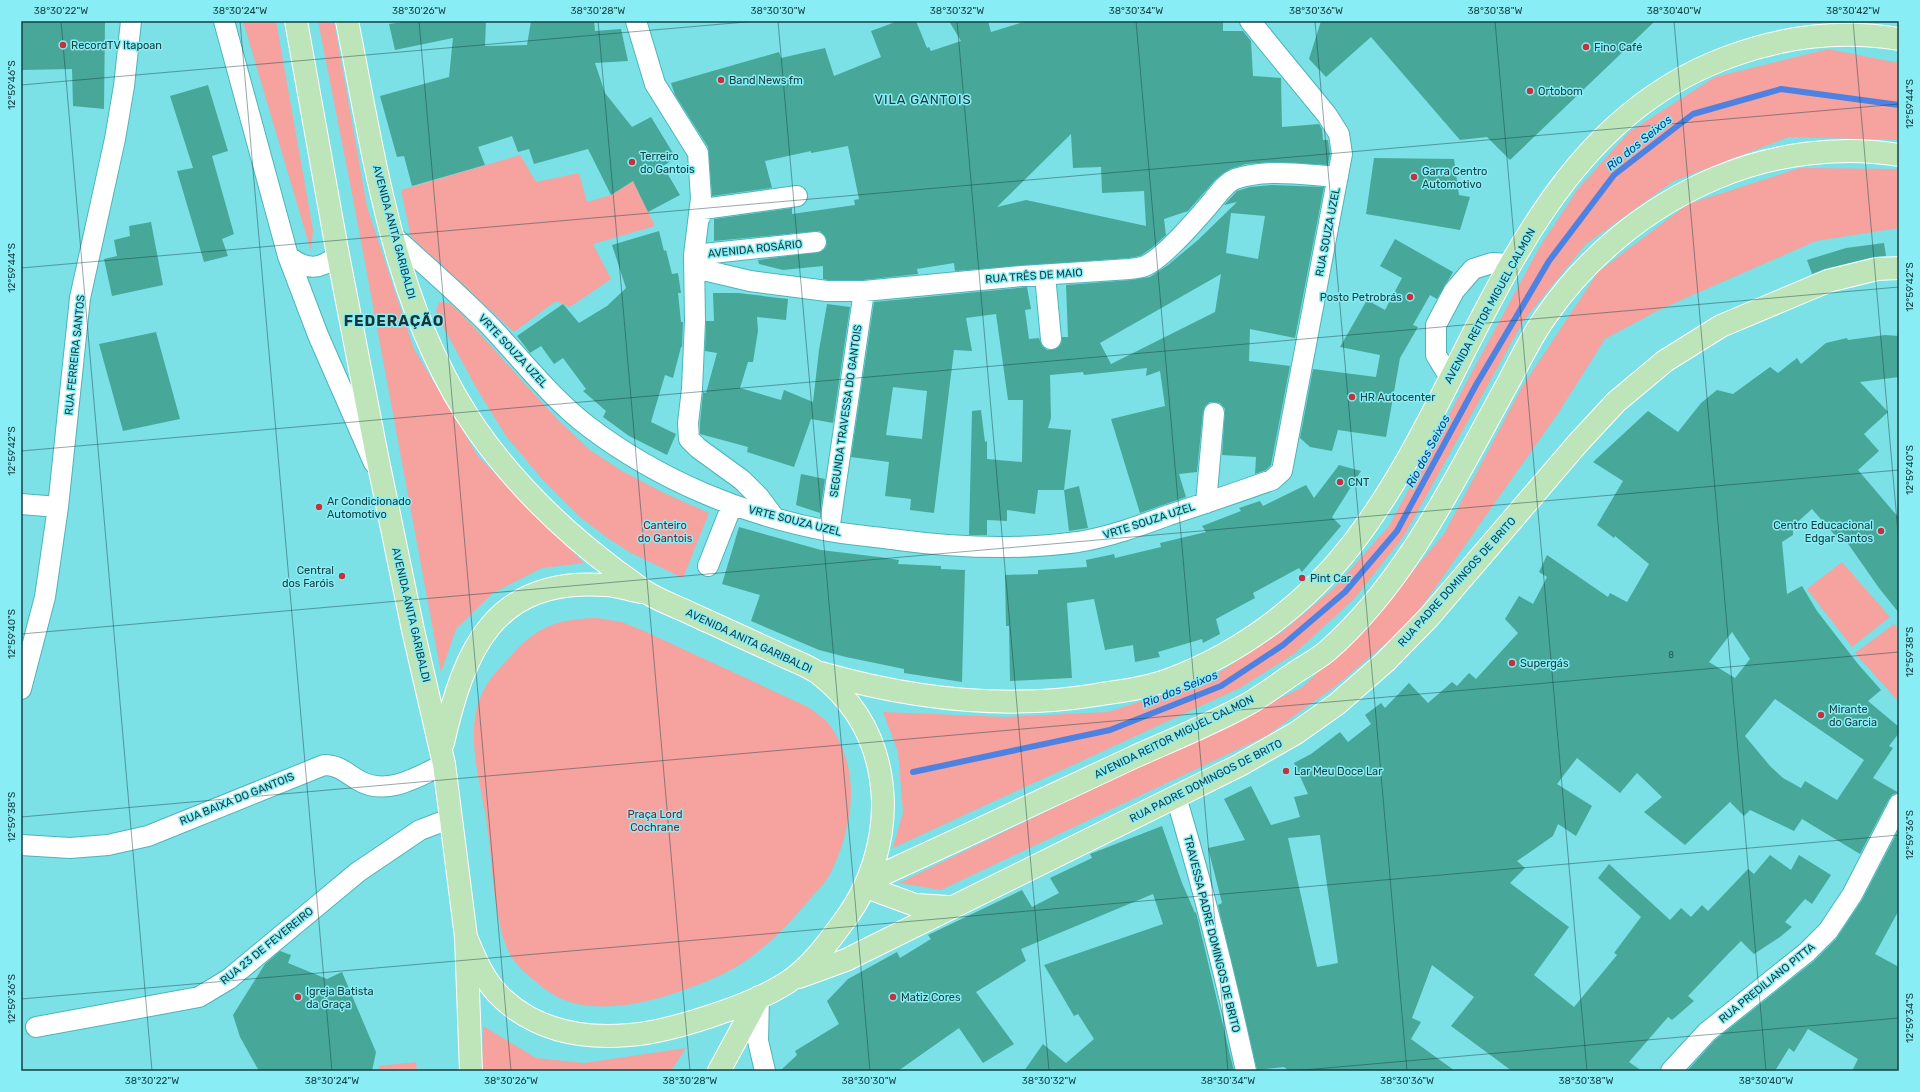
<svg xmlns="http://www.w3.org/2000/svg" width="1920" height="1092" font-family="Rubik,sans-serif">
<rect width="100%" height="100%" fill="#7ce0e7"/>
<path fill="#f6a29f" d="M 243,21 L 276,21 L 313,230 L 311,251 Z
M 318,21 L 334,21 L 367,207 L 414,349 L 478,456 L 584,563 L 542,568 L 493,593 L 456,629 L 441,673 L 355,209 Z
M 1828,49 L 1899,63 L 1899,140 L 1789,137 L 1674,181 L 1586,244 L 1524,320 L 1404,536 L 1355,598 L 1294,654 L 1240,688 L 893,848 L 903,812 L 898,752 L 883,712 L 1005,717 L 1108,712 L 1209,679 L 1282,632 L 1334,588 L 1389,526 L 1539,248 L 1577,190 L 1629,132 L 1715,77 Z
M 520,155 L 536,182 L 579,173 L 587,202 L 611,195 L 633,181 L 655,226 L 593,244 L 611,279 L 570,307 L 556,301 L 514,332 L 411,237 L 401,190 Z
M 1800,168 L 1899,169 L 1899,228 L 1816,241 L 1661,309 L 1605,339 L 1559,412 L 1411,622 L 1337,685 L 1266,736 L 941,890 L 899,883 L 1301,688 L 1363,631 L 1444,534 L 1522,387 L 1598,272 L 1688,204 Z
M 439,302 L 449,303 L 460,312 L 558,420 L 590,450 L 622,471 L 664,493 L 709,513 L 683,578 L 631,553 L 609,539 L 580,517 L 543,480 L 506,436 L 477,389 L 440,321 L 436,311 Z
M 1842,562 L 1890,617 L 1852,647 L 1807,589 Z
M 597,618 L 622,622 L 644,631 L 808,707 C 815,712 822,717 827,722 C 832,727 835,733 838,739 C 853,767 854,799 846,830 C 843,846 836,862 829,876 C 824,884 816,892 810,899 C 785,929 757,958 721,975 C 679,994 620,1015 573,1003 C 559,999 546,991 535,981 C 527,975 516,965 511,956 C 495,928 493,874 489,841 C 487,828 486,814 483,802 C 476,765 465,721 486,686 C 492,675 503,665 511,656 C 537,626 558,619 597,618 Z
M 1894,624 L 1899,629 L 1899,702 L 1855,653 Z
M 483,1026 L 536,1058 L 584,1063 L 686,1048 L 671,1071 L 482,1071 Z
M 416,1062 L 417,1071 L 380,1071 L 379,1066 Z"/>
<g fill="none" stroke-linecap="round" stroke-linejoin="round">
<path stroke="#4e82e2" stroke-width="6" d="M 913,772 L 1110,730 L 1221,686 L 1283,645 L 1345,592 L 1397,531 L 1476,385 L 1549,261 L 1614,175 L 1693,114 L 1781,89 L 1899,105"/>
</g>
<path fill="#47a899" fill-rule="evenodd" d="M 21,21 L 105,21 L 104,109 L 73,106 L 72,69 L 21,70 Z
M 409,21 L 486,21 L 485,46 L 527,45 L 531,21 L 594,21 L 595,31 L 621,29 L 628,61 L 595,63 L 605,93 L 632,127 L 651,117 L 676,158 L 663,166 L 680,195 L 648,212 L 633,181 L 611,195 L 588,149 L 534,164 L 529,149 L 518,152 L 512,136 L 478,147 L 485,165 L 412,186 L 404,156 L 397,157 L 380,96 L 449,77 L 453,38 L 395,50 L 389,24 Z
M 898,21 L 916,21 L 927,48 L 929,47 L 931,51 L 961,41 L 949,21 L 988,21 L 991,32 L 1027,21 L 1223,21 L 1223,31 L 1243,31 L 1251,41 L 1253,76 L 1281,78 L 1282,127 L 1319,124 L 1322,129 L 1323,140 L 1328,140 L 1330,154 L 1328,165 L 1272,162 L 1246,164 L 1230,169 L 1216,179 L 1188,211 L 1164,219 L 1166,235 L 1153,247 L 1140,256 L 1129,258 L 955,271 L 954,263 L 917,269 L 918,274 L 863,280 L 828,280 L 823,279 L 823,266 L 783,270 L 759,264 L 758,260 L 822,251 L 826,247 L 827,241 L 825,236 L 820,231 L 714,241 L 714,219 L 792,208 L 792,214 L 855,205 L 854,200 L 859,199 L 848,146 L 811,153 L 811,151 L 765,161 L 772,188 L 712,196 L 708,147 L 675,95 L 671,83 L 779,52 L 781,58 L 825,48 L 834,76 L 881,57 L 871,31 ZM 1071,134 L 1073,168 L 1101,167 L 1102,193 L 1144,191 L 1146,226 L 1026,200 L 997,207 Z
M 1321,21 L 1655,21 L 1510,160 L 1487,137 L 1460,140 L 1371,37 L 1326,77 L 1309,59 Z
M 208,85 L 228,151 L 212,156 L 234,234 L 222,239 L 228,256 L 204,262 L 177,171 L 193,168 L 170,96 Z
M 1374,158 L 1454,159 L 1459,195 L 1470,197 L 1460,230 L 1366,214 Z
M 1273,185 L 1324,187 L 1295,338 L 1250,329 L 1249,361 L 1290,366 L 1271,465 L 1266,470 L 1255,474 L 1256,457 L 1222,455 L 1225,409 L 1220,403 L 1210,402 L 1205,406 L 1203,412 L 1197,472 L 1179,474 L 1186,497 L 1140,513 L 1111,419 L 1165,406 L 1160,371 L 1146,376 L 1147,368 L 1084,375 L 1083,372 L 1050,375 L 1051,418 L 1048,428 L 1071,430 L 1064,490 L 1038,490 L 1035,514 L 1007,510 L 1007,521 L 987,520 L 987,535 L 969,535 L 972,411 L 981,410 L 985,442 L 987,441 L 987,459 L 1022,462 L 1023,400 L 1008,400 L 996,314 L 966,318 L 972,351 L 954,350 L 934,513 L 910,510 L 911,499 L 885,496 L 889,462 L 851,457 L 874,302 L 1027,287 L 1031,309 L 1025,310 L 1029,339 L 1039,338 L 1042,346 L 1047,350 L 1052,350 L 1061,344 L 1062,337 L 1068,337 L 1066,285 L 1131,280 L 1150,277 L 1168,265 L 1198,240 L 1237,202 L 1224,205 L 1237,191 L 1250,187 ZM 1231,213 L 1265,216 L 1258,259 L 1226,253 ZM 1221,274 L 1215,312 L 1111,364 L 1100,343 ZM 893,387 L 927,391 L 922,439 L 886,435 Z
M 151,222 L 163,285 L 112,296 L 104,259 L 117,256 L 114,240 L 130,236 L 129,226 Z
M 659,231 L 664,251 L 666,250 L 672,274 L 678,273 L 681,293 L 678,293 L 681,322 L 683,322 L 682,347 L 681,347 L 673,378 L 665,375 L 651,422 L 676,434 L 667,455 L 629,436 L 603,417 L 606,411 L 583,391 L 586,389 L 563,358 L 554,364 L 541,346 L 530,353 L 517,336 L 563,304 L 579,323 L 607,306 L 626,288 L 612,245 Z
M 1395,239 L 1453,272 L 1437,299 L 1430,295 L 1413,325 L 1418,327 L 1400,358 L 1386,437 L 1338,430 L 1332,451 L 1310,447 L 1300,438 L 1313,369 L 1376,377 L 1380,355 L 1340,347 L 1367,300 L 1385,310 L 1402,278 L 1380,266 Z
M 1884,243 L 1886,256 L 1874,257 L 1825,269 L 1812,274 L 1807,260 L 1846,248 Z
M 713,293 L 738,293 L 788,299 L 786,320 L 757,317 L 758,331 L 753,362 L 748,362 L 740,388 L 781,400 L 784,390 L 813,402 L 819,350 L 827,304 L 850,307 L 833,423 L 811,419 L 794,467 L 747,452 L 748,447 L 700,434 L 700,423 L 703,392 L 706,393 L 717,353 L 705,351 L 706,321 L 714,321 Z
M 156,332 L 180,419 L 123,431 L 99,344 Z
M 1885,335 L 1899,336 L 1899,377 L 1860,382 L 1888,412 L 1864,434 L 1879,451 L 1858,470 L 1899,518 L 1899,613 L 1879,588 L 1844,538 L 1840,541 L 1812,509 L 1793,526 L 1793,535 L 1782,542 L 1787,594 L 1802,586 L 1817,611 L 1858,664 L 1881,690 L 1868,701 L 1899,727 L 1899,733 L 1889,746 L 1893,748 L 1873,778 L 1899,793 L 1893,794 L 1889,799 L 1860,854 L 1802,819 L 1794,831 L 1750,810 L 1744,816 L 1730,802 L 1685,845 L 1644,812 L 1662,797 L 1637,773 L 1620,793 L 1577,758 L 1557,784 L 1592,806 L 1576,836 L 1558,824 L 1553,836 L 1517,861 L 1525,868 L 1510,883 L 1569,927 L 1534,975 L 1574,1007 L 1617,955 L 1614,953 L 1641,917 L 1598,878 L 1609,864 L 1670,920 L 1681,908 L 1691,917 L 1702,905 L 1708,911 L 1748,869 L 1754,874 L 1770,855 L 1791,870 L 1799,855 L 1831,875 L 1812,904 L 1805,899 L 1785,922 L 1792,927 L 1780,937 L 1754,954 L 1741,941 L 1730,952 L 1688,996 L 1694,1001 L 1672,1020 L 1668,1017 L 1629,1062 L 1642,1071 L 1512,1071 L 1451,1026 L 1474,997 L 1432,965 L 1412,1018 L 1421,1022 L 1411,1039 L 1455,1071 L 1289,1071 L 1284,1067 L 1257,1070 L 1218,905 L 1222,903 L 1208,848 L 1245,840 L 1224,799 L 1251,786 L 1271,825 L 1300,817 L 1294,797 L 1308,794 L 1294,763 L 1311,754 L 1340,732 L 1348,742 L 1371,724 L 1365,715 L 1381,703 L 1385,708 L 1409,683 L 1428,703 L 1452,682 L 1457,686 L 1469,673 L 1476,679 L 1518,633 L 1505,619 L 1519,596 L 1533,604 L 1547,577 L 1539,572 L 1547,555 L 1608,597 L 1610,593 L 1627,602 L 1649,564 L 1615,536 L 1614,538 L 1597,525 L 1623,481 L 1593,462 L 1648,411 L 1678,432 L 1701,403 L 1717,390 L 1733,394 L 1770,367 L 1778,373 L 1797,358 L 1801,364 L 1826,343 L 1847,338 L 1848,340 ZM 1732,632 L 1750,659 L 1735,678 L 1709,662 ZM 1775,699 L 1864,760 L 1837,800 L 1805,781 L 1801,788 L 1783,778 L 1770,766 L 1745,736 ZM 1320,835 L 1338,963 L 1317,967 L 1288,838 Z
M 1339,465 L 1361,471 L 1332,517 L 1341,526 L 1302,572 L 1299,568 L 1253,593 L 1255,598 L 1216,619 L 1220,634 L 1203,643 L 1202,639 L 1158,652 L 1160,657 L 1135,662 L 1133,645 L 1105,650 L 1094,599 L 1067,603 L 1072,678 L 1010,681 L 1009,626 L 1006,626 L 1005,575 L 1038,574 L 1038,570 L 1087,567 L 1086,560 L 1114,554 L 1115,558 L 1161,547 L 1160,543 L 1206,532 L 1202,526 L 1241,511 L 1239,508 L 1260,501 L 1263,506 L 1306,485 L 1314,498 Z
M 801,474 L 825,479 L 820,513 L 796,505 Z
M 1079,486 L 1088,528 L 1069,531 L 1064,490 Z
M 739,527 L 821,550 L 879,557 L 899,560 L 898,564 L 941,566 L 941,569 L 965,570 L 962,682 L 904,673 L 904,669 L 846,657 L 819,650 L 751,621 L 760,595 L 722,584 Z
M 1162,826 L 1182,883 L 1195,913 L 1196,912 L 1234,1071 L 1024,1071 L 1043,1044 L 1066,1063 L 1094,1039 L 1078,1014 L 1074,1016 L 1044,965 L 1163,924 L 1153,894 L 1021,949 L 1026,961 L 976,992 L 1014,1044 L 983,1063 L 959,1028 L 898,1071 L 780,1071 L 797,1055 L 795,1051 L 839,1024 L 827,1001 L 848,979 L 897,952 L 900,958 L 931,939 L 928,935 L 1022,890 L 1032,907 L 1059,893 L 1050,878 L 1092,858 L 1090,854 Z
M 1899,829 L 1899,910 L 1875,954 L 1899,967 L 1899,1071 L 1852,1071 L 1858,1059 L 1808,1029 L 1794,1052 L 1789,1048 L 1775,1071 L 1687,1071 L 1715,1040 L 1814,961 L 1836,939 L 1862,900 Z
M 280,951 L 291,955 L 288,963 L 327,979 L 342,972 L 376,1052 L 372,1071 L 259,1071 L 240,1037 L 233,1015 L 265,964 Z"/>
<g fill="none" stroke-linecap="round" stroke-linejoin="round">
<g stroke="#4eb4bb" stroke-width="22">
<path id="minor" d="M 224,21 L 288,256 L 318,335 L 374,463
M 636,21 L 655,84 L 698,153 L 701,198 L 694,255 L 695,321 L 692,389 L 688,423 L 689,439 L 698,448 L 742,480 L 759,497 L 774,517
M 700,217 L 703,209 L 797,196
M 393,236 C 426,266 460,295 491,327 C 523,361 552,399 589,427 C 659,480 743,515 829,531 C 852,535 876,537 899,540 C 958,548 1019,550 1078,542 C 1109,537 1139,526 1169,515 C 1203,504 1238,492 1272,480 L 1282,471 L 1342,154 L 1339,134 L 1327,115 L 1250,21
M 694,255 L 816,242
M 288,256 C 307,271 320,270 338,255
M 695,268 L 750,281 L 827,291 L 864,291 L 1022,276 L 1130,269 C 1135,268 1141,268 1145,266 C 1162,259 1197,219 1209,205 C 1216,197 1225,183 1235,179 C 1267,168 1305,175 1338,177
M 1045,275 L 1051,339
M 1450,378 L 1436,355 L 1436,325 L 1454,291 L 1473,269 L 1492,263 L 1511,264
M 1206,503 L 1214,413
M 21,504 L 58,507
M 829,531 L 864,291
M 708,566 L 732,505
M 21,689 L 45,597 L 58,507 L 80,298 L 115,139 L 124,86 L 131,21
M 1176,797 C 1203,887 1226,979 1246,1071
M 21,845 L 70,848 L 108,845 L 148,836 L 324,765 C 339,765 346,773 358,780 C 386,797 418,777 444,764
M 759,997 L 758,1041 L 765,1071
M 36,1027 L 199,997 L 229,979 L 358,872 L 420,830 L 452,818
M 1671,1071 L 1707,1032 L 1807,952 L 1828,931 L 1852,895 L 1899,804"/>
</g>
<g stroke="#fff" stroke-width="24">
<path id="major" d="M 296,21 L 338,255 L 377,456 L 413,630 L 444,764 L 466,937 L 471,1071
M 347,21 C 375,160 394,311 477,430 C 517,487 563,531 618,572 C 629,579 639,589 651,595 C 665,603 680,608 694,615 C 721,627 748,640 775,652 C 788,659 806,664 818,673 C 861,706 882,750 883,804 C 883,844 870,885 847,917 C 830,940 812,966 788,982 C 753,1005 671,1032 629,1035 C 584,1039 538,1031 503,999 C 485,983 475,959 466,937
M 821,673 C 912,699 1003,710 1096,695 C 1121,691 1147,688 1171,679 C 1243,652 1307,603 1353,543 C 1479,379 1518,130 1734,55 C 1787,36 1843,30 1899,39
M 443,743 C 464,650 494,577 605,585 C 617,585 629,590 641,592
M 868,881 C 957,840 1045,799 1134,757 C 1172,740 1212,724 1248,704 C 1264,695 1278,684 1293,674 C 1303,667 1316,660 1326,652 C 1407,582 1457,475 1508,383 C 1519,362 1530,339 1544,319 C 1586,257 1647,207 1716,178 C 1773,154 1838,145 1899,155
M 866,887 L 915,905 L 949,907
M 799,977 L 846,960 L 1240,765 L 1296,733 L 1337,704 L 1385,662 L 1429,617 L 1578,443 L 1616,402 L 1665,361 L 1721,326 L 1828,281 L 1877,269 L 1899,268
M 719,1071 L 759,997"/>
</g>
<use href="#minor" stroke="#fff" stroke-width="20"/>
<use href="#major" stroke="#bee5b9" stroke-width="22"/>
</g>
<path fill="none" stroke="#154043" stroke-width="1" stroke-opacity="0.45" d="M 61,21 L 152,1071M 240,21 L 332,1071M 419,21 L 511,1071M 598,21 L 690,1071M 778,21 L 870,1071M 957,21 L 1049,1071M 1136,21 L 1228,1071M 1315,21 L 1407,1071M 1495,21 L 1587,1071M 1674,21 L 1766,1071M 1853,21 L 1899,544M 21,85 L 757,21M 21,268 L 1899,104M 21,451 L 1899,287M 21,634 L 1899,470M 21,817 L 1899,652M 21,999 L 1899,835M 1292,1071 L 1899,1018"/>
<g fill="#c3333e" stroke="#89edf5" stroke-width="1.5">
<circle cx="63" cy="45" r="4"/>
<circle cx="1586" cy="47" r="4"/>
<circle cx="721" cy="80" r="4"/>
<circle cx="1530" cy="91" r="4"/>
<circle cx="632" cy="162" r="4"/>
<circle cx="1414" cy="177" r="4"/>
<circle cx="1410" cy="297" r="4"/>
<circle cx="1352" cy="397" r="4"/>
<circle cx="1340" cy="482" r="4"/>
<circle cx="319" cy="507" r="4"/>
<circle cx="1881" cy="531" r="4"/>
<circle cx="342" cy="576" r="4"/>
<circle cx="1302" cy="578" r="4"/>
<circle cx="1512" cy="663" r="4"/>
<circle cx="1821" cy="715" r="4"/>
<circle cx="1286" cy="771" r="4"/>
<circle cx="298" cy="997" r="4"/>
<circle cx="893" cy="997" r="4"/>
</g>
<g text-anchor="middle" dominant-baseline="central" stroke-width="3" stroke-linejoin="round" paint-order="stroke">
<g font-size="9" fill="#225a58">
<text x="1671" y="655">8</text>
</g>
<g font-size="11" fill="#154043" stroke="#89edf5" text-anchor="start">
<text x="71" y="45">RecordTV Itapoan</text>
<text x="1594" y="47">Fino Café</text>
<text x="729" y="80">Band News fm</text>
<text x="1538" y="91">Ortobom</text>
<text x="640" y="156">Terreiro<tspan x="640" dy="13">do Gantois</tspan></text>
<text x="1422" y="171">Garra Centro<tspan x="1422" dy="13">Automotivo</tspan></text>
<text x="1402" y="297" text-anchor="end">Posto Petrobrás</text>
<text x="1360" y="397">HR Autocenter</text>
<text x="1348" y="482">CNT</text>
<text x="327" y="501">Ar Condicionado<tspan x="327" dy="13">Automotivo</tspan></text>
<text x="1873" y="525" text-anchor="end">Centro Educacional<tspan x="1873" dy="13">Edgar Santos</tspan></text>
<text x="334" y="570" text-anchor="end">Central<tspan x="334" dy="13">dos Faróis</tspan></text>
<text x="1310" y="578">Pint Car</text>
<text x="1520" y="663">Supergás</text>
<text x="1829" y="709">Mirante<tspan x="1829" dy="13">do Garcia</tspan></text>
<text x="1294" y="771">Lar Meu Doce Lar</text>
<text x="306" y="991">Igreja Batista<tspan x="306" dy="13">da Graça</tspan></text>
<text x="901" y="997">Matiz Cores</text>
</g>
<g font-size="11" fill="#154043" stroke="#89edf5">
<text transform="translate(394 232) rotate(75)">AVENIDA ANITA GARIBALDI</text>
<text transform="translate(1328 232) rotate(-79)">RUA SOUZA UZEL</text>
<text transform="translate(755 249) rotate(-6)">AVENIDA ROSÁRIO</text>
<text transform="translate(1034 276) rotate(-4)">RUA TRÊS DE MAIO</text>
<text transform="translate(1490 306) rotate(-61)">AVENIDA REITOR MIGUEL CALMON</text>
<text transform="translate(513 351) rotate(47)">VRTE SOUZA UZEL</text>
<text transform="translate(75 355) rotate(-84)">RUA FERREIRA SANTOS</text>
<text transform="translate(846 411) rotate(-82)">SEGUNDA TRAVESSA DO GANTOIS</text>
<text transform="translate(795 521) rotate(14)">VRTE SOUZA UZEL</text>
<text transform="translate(1149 521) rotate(-18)">VRTE SOUZA UZEL</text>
<text transform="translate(1457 582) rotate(-48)">RUA PADRE DOMINGOS DE BRITO</text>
<text transform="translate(411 615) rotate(77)">AVENIDA ANITA GARIBALDI</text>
<text transform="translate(749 641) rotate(25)">AVENIDA ANITA GARIBALDI</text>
<text transform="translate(1174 737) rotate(-26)">AVENIDA REITOR MIGUEL CALMON</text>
<text transform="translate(1206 781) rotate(-27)">RUA PADRE DOMINGOS DE BRITO</text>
<text transform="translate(237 799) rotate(-22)">RUA BAIXA DO GANTOIS</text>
<text transform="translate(1212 934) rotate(76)">TRAVESSA PADRE DOMINGOS DE BRITO</text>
<text transform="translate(267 946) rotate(-39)">RUA 23 DE FEVEREIRO</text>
<text transform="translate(1767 983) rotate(-39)">RUA PREDILIANO PITTA</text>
</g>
<g font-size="11" fill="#8d1b27" stroke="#89edf5">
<text x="665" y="525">Canteiro<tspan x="665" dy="13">do Gantois</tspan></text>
<text x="655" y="814">Praça Lord<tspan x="655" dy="13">Cochrane</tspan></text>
</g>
<g font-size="12" font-style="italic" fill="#0b398e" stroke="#89edf5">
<text transform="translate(1639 143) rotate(-39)">Rio dos Seixos</text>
<text transform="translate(1428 451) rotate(-62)">Rio dos Seixos</text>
<text transform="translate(1180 689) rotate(-22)">Rio dos Seixos</text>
</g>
<g font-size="13" letter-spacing="1" fill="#163638" stroke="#89edf5">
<text x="923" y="99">VILA GANTOIS</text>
</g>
<g font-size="15" font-weight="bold" letter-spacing="1" fill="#163638" stroke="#89edf5">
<text x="394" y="321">FEDERAÇÃO</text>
</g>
</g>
<rect width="1920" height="1092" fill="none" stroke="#89edf5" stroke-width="44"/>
<rect x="22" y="22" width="1876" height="1048" fill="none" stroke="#154043" stroke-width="1.5"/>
<g font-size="10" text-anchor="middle" fill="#154043">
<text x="61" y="14">38°30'22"W</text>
<text x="240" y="14">38°30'24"W</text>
<text x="419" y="14">38°30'26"W</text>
<text x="598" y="14">38°30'28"W</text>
<text x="778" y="14">38°30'30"W</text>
<text x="957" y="14">38°30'32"W</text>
<text x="1136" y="14">38°30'34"W</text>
<text x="1316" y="14">38°30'36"W</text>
<text x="1495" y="14">38°30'38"W</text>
<text x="1674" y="14">38°30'40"W</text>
<text x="1853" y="14">38°30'42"W</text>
<text transform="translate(11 85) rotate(-90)" y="4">12°59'46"S</text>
<text transform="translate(1909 104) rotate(-90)" y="4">12°59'44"S</text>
<text transform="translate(11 268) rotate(-90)" y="4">12°59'44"S</text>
<text transform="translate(1909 287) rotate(-90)" y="4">12°59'42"S</text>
<text transform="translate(11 451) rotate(-90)" y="4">12°59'42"S</text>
<text transform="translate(1909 470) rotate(-90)" y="4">12°59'40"S</text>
<text transform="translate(11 634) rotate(-90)" y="4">12°59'40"S</text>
<text transform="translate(1909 652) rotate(-90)" y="4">12°59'38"S</text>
<text transform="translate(11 817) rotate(-90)" y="4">12°59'38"S</text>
<text transform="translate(1909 835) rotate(-90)" y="4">12°59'36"S</text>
<text transform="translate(11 999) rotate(-90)" y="4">12°59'36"S</text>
<text transform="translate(1909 1018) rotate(-90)" y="4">12°59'34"S</text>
<text x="152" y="1084">38°30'22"W</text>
<text x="332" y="1084">38°30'24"W</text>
<text x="511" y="1084">38°30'26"W</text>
<text x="690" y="1084">38°30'28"W</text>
<text x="869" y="1084">38°30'30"W</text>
<text x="1049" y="1084">38°30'32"W</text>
<text x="1228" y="1084">38°30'34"W</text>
<text x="1407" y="1084">38°30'36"W</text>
<text x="1586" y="1084">38°30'38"W</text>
<text x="1766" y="1084">38°30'40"W</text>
</g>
</svg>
